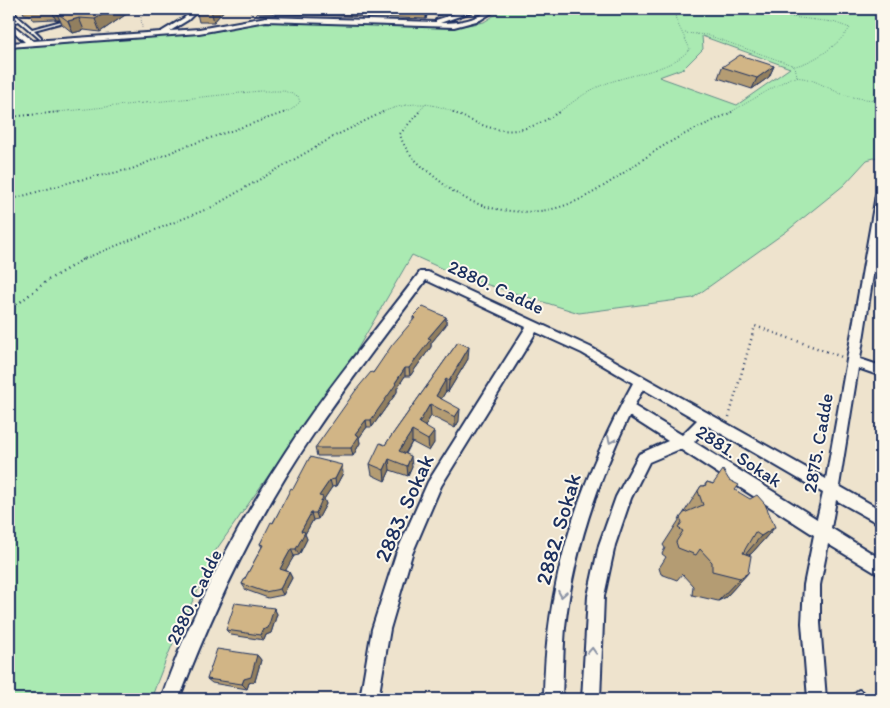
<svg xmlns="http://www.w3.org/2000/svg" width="890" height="708" font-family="Itim,sans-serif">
<rect width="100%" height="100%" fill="#eee3cd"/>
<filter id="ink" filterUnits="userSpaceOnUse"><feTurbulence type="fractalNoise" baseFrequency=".02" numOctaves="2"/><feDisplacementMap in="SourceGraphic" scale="10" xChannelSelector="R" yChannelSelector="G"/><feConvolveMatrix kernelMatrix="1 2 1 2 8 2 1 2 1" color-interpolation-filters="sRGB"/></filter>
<g filter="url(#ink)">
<path fill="#aaeab2" stroke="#628c88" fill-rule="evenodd" d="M 504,9 L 881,9 L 881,156 L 867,160 L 844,185 L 787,231 L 693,298 L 579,313 L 456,275 L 412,255 L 358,348 L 209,560 L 213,563 C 188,606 168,652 151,699 L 9,699 L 9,48 L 212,32 L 255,23 L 273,21 L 450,28 L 484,22 ZM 702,36 L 790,68 L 737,105 L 659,77 L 684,68 L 703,49 Z"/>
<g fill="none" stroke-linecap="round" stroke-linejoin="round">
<g stroke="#1b2f5e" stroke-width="4">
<path id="lane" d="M 9,9 L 32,29 L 69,19 L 71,20 L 34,30 L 41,37 L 41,39 L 40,39 L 19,21 L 9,24 L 9,22 L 18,20 L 9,11 Z
M 859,690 L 862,692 L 865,699 L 855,699 L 854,695 L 856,692 Z"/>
</g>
<g stroke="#1b2f5e" stroke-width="4">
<path id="street" d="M 193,9 L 199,9 L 188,20 L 170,31 L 199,29 L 266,17 L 436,22 L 436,20 L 470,9 L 479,9 L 440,23 C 452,23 465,22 476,17 C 485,14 489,8 498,9 L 480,20 L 454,27 L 266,21 L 199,33 L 9,47 L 9,43 L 25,42 L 9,27 L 9,22 L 33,41 L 161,32 L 184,18 Z
M 881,192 L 881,224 L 860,359 L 881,366 L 881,376 L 858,368 L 839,486 L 881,510 L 881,525 L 836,500 L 831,528 L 881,559 L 881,576 L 828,544 L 820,585 L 820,623 L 826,699 L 808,699 L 802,623 L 804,585 L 814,535 L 680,449 L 649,462 L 631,498 L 615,545 L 604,596 L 600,699 L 582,699 L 588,596 L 599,545 L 616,497 L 639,454 L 668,441 L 629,416 C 597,483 573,553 565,627 C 563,651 563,675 562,699 L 544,699 C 545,584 578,483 633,383 L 582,353 L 536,332 L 441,486 L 412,554 L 390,629 L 378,699 L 360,699 L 372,629 L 396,554 L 428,482 L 526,327 L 426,280 C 387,333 346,385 310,439 C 255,520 214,608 179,699 L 161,699 C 193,605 243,515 298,433 C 336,377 379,326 420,272 L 428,272 L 590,347 L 826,479 L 876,195 ZM 643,389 L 697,420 L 682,435 L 634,406 ZM 708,426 L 823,493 L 817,519 L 694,442 Z"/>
</g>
<path stroke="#1b2f5e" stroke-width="1" stroke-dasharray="0.5 2" stroke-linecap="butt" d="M 725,9 L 833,22 L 850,28 C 837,46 816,61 795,66
M 250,14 L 254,9
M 142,28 L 141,17 L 150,9
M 685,33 L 707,35 L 795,66 L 797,76
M 48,113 L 260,91 L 284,91 L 298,96 L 300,102 L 291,110 L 283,113
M 380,113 C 407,102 429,100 455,113
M 418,113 L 426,103
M 557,113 C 571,104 585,92 600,86 C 629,73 668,73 690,49 L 676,20 L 674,9
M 729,113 L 790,78 C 810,75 824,87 842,94 C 855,98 868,100 881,100"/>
<path stroke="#1b2f5e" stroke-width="2" stroke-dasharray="1 3" stroke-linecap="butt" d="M 419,112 L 400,134 C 405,155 425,169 441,182 C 458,197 480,207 503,210 C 569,220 602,186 654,152 C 679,135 705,125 732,112
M 453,112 C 496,133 516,140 559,112
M 9,117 L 60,112
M 9,200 L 75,181 L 132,169 L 181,148 L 286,112
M 81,260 L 212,207 L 335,136 L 383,112"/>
<path stroke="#1b2f5e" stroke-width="2.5" stroke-dasharray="1 4" stroke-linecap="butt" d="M 9,311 L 48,280 L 84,259
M 729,417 L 755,326 L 842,357"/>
<use href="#lane" fill="#fbf7ec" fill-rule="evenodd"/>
<use href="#street" fill="#fbf7ec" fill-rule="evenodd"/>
</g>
<path fill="#b49c73" stroke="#1b2f5e" d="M 22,9 L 191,9 L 186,13 L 131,11 L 100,32 L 84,30 L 73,33 L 62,24 L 60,20 L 56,20 L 54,19 L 33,20 L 31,15 L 24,14 Z
M 196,9 L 225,9 L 214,22 L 199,22 Z
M 256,9 L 460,9 L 437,16 L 428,11 L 426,19 L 257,13 Z
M 774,66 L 769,77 L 752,89 L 718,78 L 722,67 Z
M 413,317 L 446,317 L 446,325 L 431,343 L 431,347 L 410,376 L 405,376 L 397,388 L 397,392 L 372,427 L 367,427 L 359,438 L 360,443 L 353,456 L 317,456 L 315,448 L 413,321 Z
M 458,342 L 468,359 L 448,392 L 446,391 L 441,399 L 459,421 L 455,428 L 431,416 L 425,426 L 434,443 L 429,451 L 412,442 L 406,454 L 412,467 L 408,476 L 390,470 L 385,481 L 372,475 L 370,464 L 385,445 Z
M 343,473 L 336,486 L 332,487 L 324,499 L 326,504 L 318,519 L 313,520 L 305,534 L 307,539 L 299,555 L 294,556 L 285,570 L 289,572 L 292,578 L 283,595 L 268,598 L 246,590 L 242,584 L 262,547 L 260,544 L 293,489 Z
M 707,482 L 735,490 L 775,527 L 752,553 L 749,555 L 748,573 L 726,597 L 718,601 L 692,595 L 693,586 L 682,574 L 677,580 L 661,574 L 659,568 L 666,557 L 662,554 L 665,548 L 663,545 L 701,486 L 704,486 Z
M 274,608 L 277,614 L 271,633 L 266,635 L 264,640 L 231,635 L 226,630 Z
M 257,655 L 261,660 L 255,681 L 249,683 L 247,689 L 212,683 L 207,679 Z"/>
<path fill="#927f5e" stroke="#1b2f5e" d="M 51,9 L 69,9 L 56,12 L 60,20 L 56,20 Z
M 112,9 L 130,9 L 131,11 L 100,32 L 95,19 Z
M 185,9 L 191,9 L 186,13 Z
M 212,9 L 225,9 L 214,22 L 211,10 Z
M 427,9 L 428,9 L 428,11 L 426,19 L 426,13 Z
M 440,9 L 460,9 L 437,16 L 437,10 Z
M 79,18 L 84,30 L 73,33 L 68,21 Z
M 774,66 L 769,77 L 752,89 L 757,78 Z
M 446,317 L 446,325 L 431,343 L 431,347 L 410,376 L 409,368 L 428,338 Z
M 469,347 L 468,359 L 448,392 L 449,381 Z
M 405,368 L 405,376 L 397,388 L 397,392 L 372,427 L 371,420 Z
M 446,379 L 446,391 L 436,408 L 436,396 Z
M 430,404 L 431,416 L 420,434 L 419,423 Z
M 460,409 L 459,421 L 455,428 L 455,417 Z
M 366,420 L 367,427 L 359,438 L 360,443 L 353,456 L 351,448 L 355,434 Z
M 412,431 L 412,442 L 400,462 L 399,451 Z
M 434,432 L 434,443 L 429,451 L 428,440 Z
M 411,456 L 412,467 L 408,476 L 407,466 Z
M 389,459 L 390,470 L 385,481 L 384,470 Z
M 342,465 L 343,473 L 336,486 L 335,479 Z
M 330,480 L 332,487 L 324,499 L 326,504 L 318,519 L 316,513 L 319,496 Z
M 311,513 L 313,520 L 305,534 L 307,539 L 299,555 L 296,549 L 301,531 Z
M 775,527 L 752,553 L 739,562 L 761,536 Z
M 291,549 L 294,556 L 283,575 L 280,569 Z
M 289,572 L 292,578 L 283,595 L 280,589 Z
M 748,573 L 726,597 L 718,601 L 740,578 Z
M 274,608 L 277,614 L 271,633 L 266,635 L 264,640 L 260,635 Z
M 257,655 L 261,660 L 255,681 L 249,683 L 247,689 L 242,684 L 244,679 Z"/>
<path fill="#d1b586" stroke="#1b2f5e" d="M 70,9 L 112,9 L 95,19 L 79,18 L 68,21 L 56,12 Z
M 197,9 L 212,9 L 211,10 L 196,10 Z
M 323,9 L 427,9 L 426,13 Z
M 740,55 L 774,66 L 757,78 L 722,67 Z
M 423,307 L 446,317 L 428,338 L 431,339 L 409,368 L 405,368 L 395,383 L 396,384 L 371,420 L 366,420 L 355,434 L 359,436 L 351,448 L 315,448 L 356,390 L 371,372 L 373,373 L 392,345 L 415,318 L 413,317 Z
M 458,342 L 469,347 L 449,381 L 446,379 L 436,396 L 460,409 L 455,417 L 430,404 L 419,423 L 434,432 L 428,440 L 412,431 L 399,451 L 411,456 L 407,466 L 389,459 L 384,470 L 370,464 L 380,443 L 385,445 Z
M 310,457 L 342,465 L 335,479 L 330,480 L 319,496 L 323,497 L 316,513 L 311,513 L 301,531 L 305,532 L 296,549 L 291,549 L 280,569 L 289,572 L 280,589 L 265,592 L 242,584 L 263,545 L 260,544 L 271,522 L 273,523 L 291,488 L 293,489 Z
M 723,470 L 729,480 L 739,485 L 735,490 L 750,499 L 757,495 L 765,504 L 775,527 L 761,536 L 755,532 L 743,553 L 751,556 L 748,573 L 740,578 L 712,571 L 712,562 L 700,549 L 696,555 L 678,548 L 676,542 L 683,531 L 678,528 L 682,522 L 680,518 L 684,513 L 703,505 L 698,491 L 701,486 L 705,486 L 707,482 L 713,484 Z
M 235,603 L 274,608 L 268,628 L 262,630 L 260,635 L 226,630 Z
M 217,649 L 257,655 L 251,677 L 244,679 L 242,684 L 207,679 Z"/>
<defs><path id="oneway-chevron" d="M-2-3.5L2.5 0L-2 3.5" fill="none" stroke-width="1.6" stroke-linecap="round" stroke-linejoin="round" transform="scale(1.25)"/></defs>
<g stroke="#8b93a5">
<use href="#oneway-chevron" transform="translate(611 440) rotate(114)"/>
<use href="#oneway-chevron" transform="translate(562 594) rotate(100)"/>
<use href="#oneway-chevron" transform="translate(592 651) rotate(-87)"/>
</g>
</g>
<g text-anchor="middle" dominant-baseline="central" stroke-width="4" stroke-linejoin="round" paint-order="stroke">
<g font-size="19" fill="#1b2f5e" stroke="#fbf7ec">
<text transform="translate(496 287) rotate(25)">2880. Cadde</text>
<text transform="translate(818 443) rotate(-80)">2875. Cadde</text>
<text transform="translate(739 456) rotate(33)">2881. Sokak</text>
<text transform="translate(194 597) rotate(-64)">2880. Cadde</text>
</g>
<g font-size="22" fill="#1b2f5e" stroke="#fbf7ec">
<text transform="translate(404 508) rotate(-66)">2883. Sokak</text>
<text transform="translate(558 529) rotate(-74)">2882. Sokak</text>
</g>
</g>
<rect width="890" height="708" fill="none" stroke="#fbf7ec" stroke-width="30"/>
<rect x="15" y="15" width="860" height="678" fill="none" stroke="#1b2f5e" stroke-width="2" filter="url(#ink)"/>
</svg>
